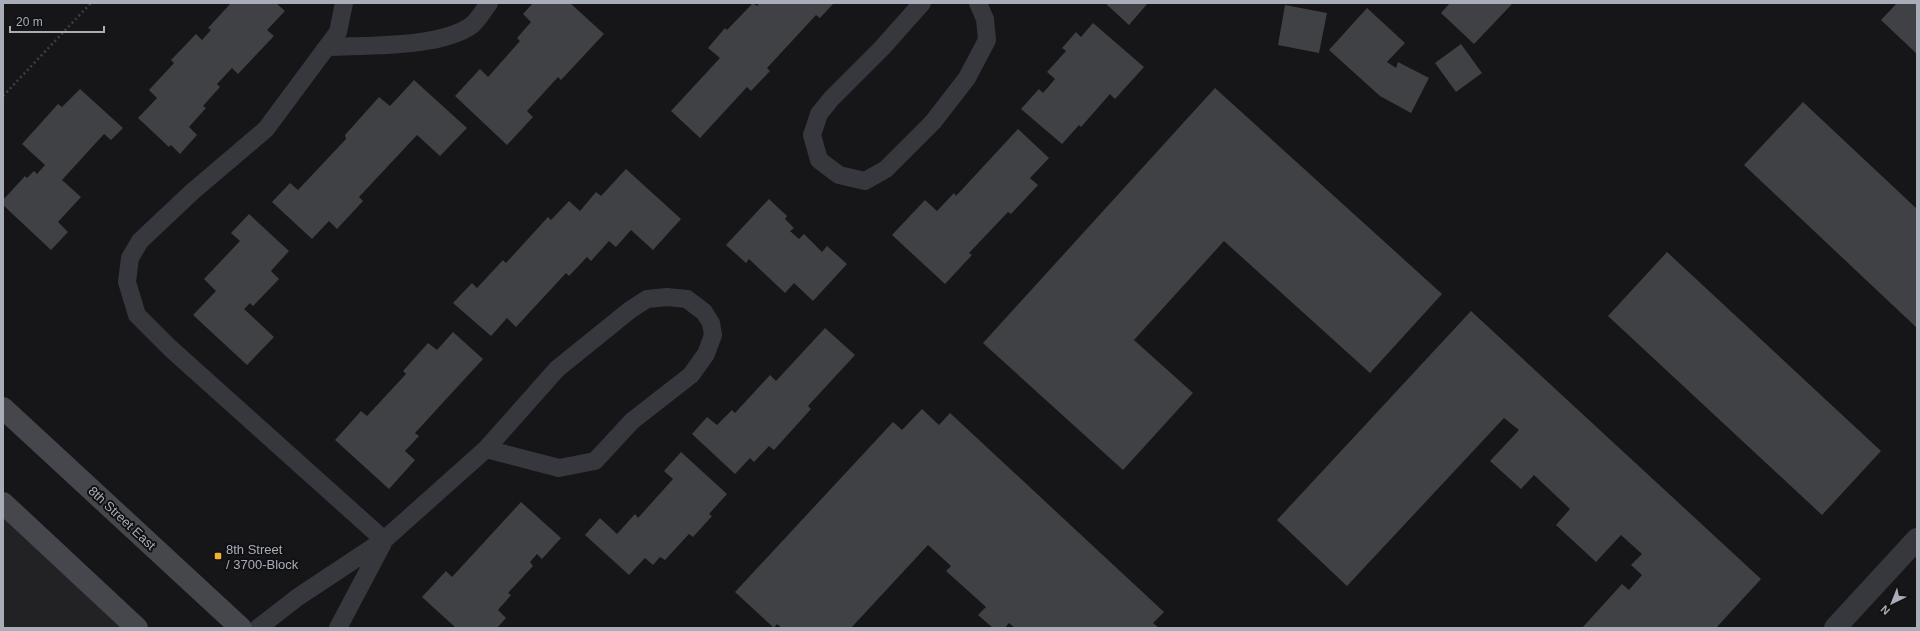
<svg xmlns="http://www.w3.org/2000/svg" width="1920" height="631" font-family="Arial,sans-serif">
<rect width="100%" height="100%" fill="#161618"/>
<path fill="#222225" d="M 3,503 L 137,628 L 3,628 Z"/>
<path fill="#404145" d="M 231,3 L 276,3 L 285,11 L 267,30 L 274,36 L 238,74 L 232,68 L 217,84 L 220,87 L 203,106 L 206,108 L 189,127 L 197,135 L 180,154 L 171,145 L 169,147 L 138,118 L 157,98 L 149,90 L 174,63 L 171,60 L 196,34 L 202,40 L 211,30 L 208,28 Z
M 533,3 L 570,3 L 604,34 L 561,80 L 558,77 L 527,111 L 533,117 L 507,145 L 455,96 L 480,69 L 488,77 L 520,41 L 517,38 L 531,22 L 523,14 Z
M 753,3 L 757,6 L 759,3 L 834,3 L 820,18 L 816,15 L 767,68 L 770,71 L 751,91 L 747,87 L 700,138 L 671,111 L 720,58 L 708,48 L 725,28 L 727,30 Z
M 1105,3 L 1148,3 L 1129,25 Z
M 1450,3 L 1513,3 L 1474,44 L 1441,13 Z
M 1897,3 L 1917,3 L 1917,54 L 1881,20 Z
M 1285,5 L 1327,13 L 1319,53 L 1278,45 Z
M 1367,8 L 1405,43 L 1387,62 L 1396,68 L 1398,62 L 1429,78 L 1411,113 L 1380,96 L 1329,50 Z
M 1093,23 L 1144,67 L 1115,99 L 1110,94 L 1081,127 L 1079,125 L 1062,144 L 1021,109 L 1039,89 L 1043,93 L 1055,79 L 1047,72 L 1066,51 L 1062,48 L 1076,32 L 1081,37 Z
M 1461,44 L 1482,73 L 1456,92 L 1435,63 Z
M 414,80 L 467,128 L 440,156 L 417,135 L 359,197 L 363,201 L 337,229 L 329,221 L 312,239 L 272,202 L 290,183 L 298,190 L 346,139 L 345,135 L 379,97 L 390,106 Z
M 1215,88 L 1442,294 L 1370,373 L 1224,241 L 1134,340 L 1193,393 L 1123,470 L 983,343 Z
M 80,89 L 123,128 L 111,140 L 104,134 L 62,180 L 81,197 L 58,222 L 68,232 L 51,250 L 3,205 L 3,200 L 25,176 L 27,178 L 34,171 L 37,174 L 45,165 L 22,144 L 58,104 L 62,107 Z
M 1803,102 L 1917,209 L 1917,328 L 1744,165 Z
M 1018,129 L 1049,158 L 1030,178 L 1038,185 L 1011,214 L 1008,212 L 969,253 L 972,255 L 945,284 L 892,235 L 925,200 L 937,211 L 954,193 L 956,196 Z
M 626,169 L 681,219 L 653,250 L 631,230 L 616,247 L 609,241 L 591,261 L 587,257 L 569,276 L 566,273 L 516,327 L 507,318 L 491,336 L 453,303 L 472,283 L 477,288 L 503,260 L 506,263 L 548,217 L 551,220 L 569,201 L 580,211 L 596,192 L 601,196 Z
M 769,199 L 787,216 L 785,219 L 794,228 L 790,231 L 799,239 L 804,234 L 822,252 L 827,246 L 847,264 L 813,301 L 794,283 L 785,293 L 749,259 L 746,263 L 726,245 Z
M 249,214 L 289,251 L 271,271 L 279,279 L 253,306 L 250,303 L 244,309 L 274,337 L 247,365 L 193,315 L 216,291 L 204,279 L 240,241 L 231,233 Z
M 1667,252 L 1881,451 L 1822,515 L 1608,316 Z
M 1471,311 L 1761,579 L 1716,628 L 1582,628 L 1622,584 L 1629,590 L 1642,575 L 1631,565 L 1642,554 L 1621,535 L 1596,562 L 1556,525 L 1570,509 L 1534,475 L 1521,489 L 1490,461 L 1519,430 L 1504,418 L 1347,586 L 1277,520 Z
M 825,328 L 855,355 L 808,406 L 811,409 L 774,450 L 769,446 L 754,462 L 750,458 L 735,474 L 692,434 L 707,417 L 717,425 L 732,410 L 735,413 L 770,375 L 776,381 Z
M 453,332 L 483,359 L 415,433 L 419,436 L 405,451 L 415,460 L 389,489 L 335,440 L 361,411 L 367,416 L 406,374 L 403,371 L 428,343 L 437,350 Z
M 922,409 L 939,425 L 950,413 L 1164,612 L 1153,623 L 1159,628 L 1015,628 L 1009,623 L 1005,628 L 993,628 L 978,615 L 986,607 L 946,571 L 951,566 L 928,545 L 851,628 L 782,628 L 777,624 L 774,628 L 735,592 L 893,422 L 902,430 Z
M 681,452 L 727,494 L 709,514 L 712,516 L 693,537 L 689,534 L 665,560 L 660,557 L 653,565 L 645,558 L 629,575 L 585,535 L 600,518 L 617,534 L 635,514 L 638,518 L 673,479 L 664,471 Z
M 521,502 L 561,538 L 542,559 L 537,554 L 530,562 L 533,566 L 508,593 L 511,595 L 498,610 L 506,618 L 497,628 L 456,628 L 422,597 L 446,571 L 452,577 Z"/>
<g fill="none" stroke-linecap="round" stroke-linejoin="round">
<path stroke="#3d3f44" stroke-width="2.5" stroke-dasharray="2 3" stroke-linecap="butt" d="M 3,96 L 91,3"/>
<path stroke="#37383d" stroke-width="18" d="M 344,3 L 338,32 L 266,129 L 192,192 L 140,241 L 130,258 L 127,282 L 137,315 L 170,348 L 384,540
M 922,3 L 882,48 L 831,99 L 819,114 L 812,135 L 819,160 L 839,175 L 865,181 L 886,169 L 933,122 L 967,78 L 987,40 L 985,19 L 978,3
M 328,47 C 367,45 441,48 472,25 C 478,20 484,10 489,3
M 258,628 L 298,597 L 384,540 L 486,449 L 557,369 L 630,310 L 647,299 L 667,297 L 687,299 L 704,312 L 711,323 L 713,335 L 706,354 L 691,375 L 632,421 L 595,461 L 559,468 L 486,449
M 338,628 L 383,543"/>
<path stroke="#37383d" stroke-width="22" d="M 1835,628 L 1917,539"/>
<path stroke="#45474d" stroke-width="22" d="M 3,408 L 241,628
M 3,503 L 137,628"/>
</g>
<rect fill="#f2b134" stroke="#111113" stroke-width="1.5" x="214" y="552" width="8" height="8" rx="2"/>
<g text-anchor="middle" dominant-baseline="central" stroke-width="4" stroke-linejoin="round" paint-order="stroke">
<g font-size="13" fill="#a8adb8" stroke="#111113">
<text transform="translate(122 518) rotate(43)">8th Street East</text>
</g>
<g font-size="13" fill="#a8adb8" stroke="#111113" text-anchor="start">
<text x="226" y="549">8th Street<tspan x="226" dy="15">/ 3700-Block</tspan></text>
</g>
</g>
<rect width="1920" height="631" fill="none" stroke="#a8adb8" stroke-width="8"/>
<g transform="translate(1892 603) rotate(223)" stroke="#111113" stroke-width="3" paint-order="stroke">
<path d="M0-3L7 15L0 10L-7 15Z" fill="#a8adb8"/>
<text y="-6" font-size="11" font-weight="bold" text-anchor="middle" fill="#a8adb8">N</text>
</g>
<path d="M10 26v6h94v-6" fill="none" stroke="#a8adb8" stroke-width="2"/>
<text x="16" y="26" font-size="12" fill="#a8adb8" stroke="#111113" stroke-width="3" paint-order="stroke">20 m</text>
</svg>
